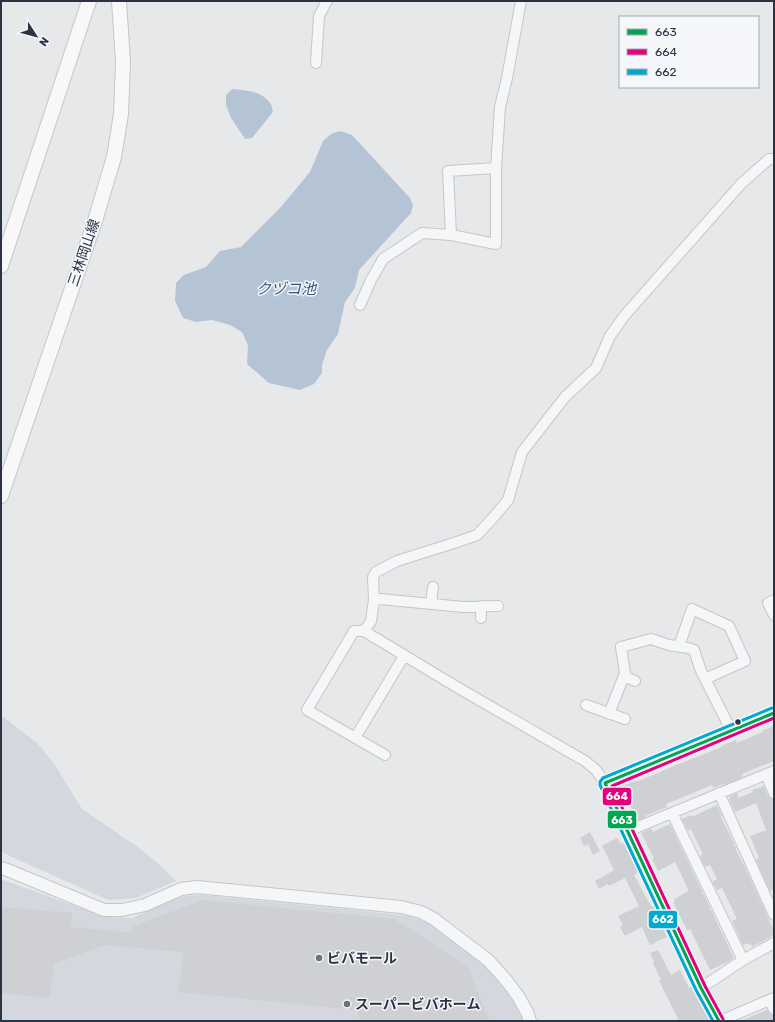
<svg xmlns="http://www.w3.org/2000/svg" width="775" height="1022" font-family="Rubik,'Noto Sans JP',sans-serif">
<rect width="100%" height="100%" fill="#e6e8ea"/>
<path fill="#d4d7dd" d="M 1,715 L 38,744 L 55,765 L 82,809 L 142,850 L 161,866 L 176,881 L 136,898 L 108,900 L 1,852 Z
M 1,879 L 105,917 L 132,918 L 169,901 L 184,896 L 203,895 L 383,913 L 410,916 L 430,924 L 477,959 L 488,969 L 510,994 L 523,1021 L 1,1021 Z"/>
<path fill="#b4c4d5" d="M 232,89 C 245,90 262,91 270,103 C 272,105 272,109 273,112 L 252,138 L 245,139 L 231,118 L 226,105 L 226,95 Z
M 340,131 L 352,135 L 410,198 L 413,205 L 411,213 L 359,270 L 355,288 L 345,302 L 338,334 L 327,350 L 322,365 L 322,373 L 314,384 L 300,390 L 269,383 L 247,364 L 248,345 L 242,332 L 230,325 L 212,320 L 196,322 L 183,318 L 175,301 L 176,283 L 184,275 L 206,267 L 220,251 L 241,247 L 280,208 L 310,172 L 323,141 L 331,134 Z"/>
<path fill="#ced0d3" d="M 774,726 L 774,761 L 742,774 L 743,777 L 724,785 L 724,784 L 713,788 L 712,785 L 686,796 L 666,804 L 667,807 L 645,816 L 646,817 L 636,821 L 627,797 L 623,799 L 618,787 L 636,781 L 636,782 L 661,772 L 660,772 L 681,763 L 722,747 L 721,746 L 736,740 L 737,743 L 763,732 L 762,731 Z
M 764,786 L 768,796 L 773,799 L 774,803 L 774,889 L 770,891 L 756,860 L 759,858 L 750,836 L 766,830 L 756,803 L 735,812 L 729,799 L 730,799 L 729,797 L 737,793 L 738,798 L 753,792 L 752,790 Z
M 717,805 L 722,816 L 721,817 L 733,841 L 736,848 L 735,848 L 744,866 L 744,865 L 774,931 L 774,935 L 752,947 L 751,944 L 749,945 L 748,943 L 743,945 L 732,921 L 737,919 L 722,888 L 717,890 L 712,882 L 717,879 L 710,865 L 705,867 L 700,856 L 703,854 L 691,829 L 688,831 L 682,819 L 691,815 L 692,817 Z
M 670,824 L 734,958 L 728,962 L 710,970 L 690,929 L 687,930 L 673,902 L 675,901 L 674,899 L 689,891 L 675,862 L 658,871 L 652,859 L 654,858 L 641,833 L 651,828 L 653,832 Z
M 590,832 L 600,851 L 593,855 L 588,844 L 584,846 L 580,838 Z
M 617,838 L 621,844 L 625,842 L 639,872 L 634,875 L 648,901 L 652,907 L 654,906 L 661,919 L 659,920 L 667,937 L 650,945 L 642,927 L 625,936 L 620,927 L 623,925 L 618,916 L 639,906 L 625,878 L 609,886 L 608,884 L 599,889 L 595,881 L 614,870 L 602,846 Z
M 202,900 L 394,919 L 468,966 L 489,1021 L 361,1021 L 356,1010 L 179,992 L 183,952 L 105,945 L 54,964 L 50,998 L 1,993 L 1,907 L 72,913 L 71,927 L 132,933 L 132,927 Z
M 658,950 L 671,975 L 680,970 L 689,988 L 693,986 L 708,1014 L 706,1014 L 710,1021 L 679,1021 L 659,981 L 661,980 L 653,963 L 654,962 L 650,953 Z
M 767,1010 L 770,1014 L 774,1015 L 774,1021 L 740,1021 Z"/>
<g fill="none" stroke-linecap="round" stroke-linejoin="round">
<g stroke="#c4c6c8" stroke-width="12">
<path id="minor" d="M 316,63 L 319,16 L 327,1
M 451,235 L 448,171 L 496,168
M 360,305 L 371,280 L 383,259 L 422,233 L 451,235 L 496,244 L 496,168 L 500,107 L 507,78 L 521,1
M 374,600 L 380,599 L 463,607 L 498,606
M 774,600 L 768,603 L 774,615
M 431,604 L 433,587
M 481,606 L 481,618
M 364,631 L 371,621 L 374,600 L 373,577 L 376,572 L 397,561 L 457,542 L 477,535 L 492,519 L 508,500 L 522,452 L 565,397 L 596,368 L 610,336 L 625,315 L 741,184 L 769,159 L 774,159
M 679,646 L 692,609 L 729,626 L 745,661 L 705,679
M 624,676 L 635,681
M 586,705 L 625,719
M 609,714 L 625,673 L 621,647 L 651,639 L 669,645 L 688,648 L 694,650 L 701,671 L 731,730
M 355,738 L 404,656
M 385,755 L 307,710 L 354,631 L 364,631 L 455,686 L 585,761 L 596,770 L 605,783 L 701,988 L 719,1021
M 766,774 L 774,793
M 605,783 L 774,713
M 719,793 L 774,915
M 672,813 L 743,960
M 628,831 L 774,771
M 701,988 L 743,960 L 774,943
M 769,1000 L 774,1009
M 720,1021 L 774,998"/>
</g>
<g stroke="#c4c6c8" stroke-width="14">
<path id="tertiary" d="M 1,868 L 5,869 L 104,910 L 122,910 L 145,905 L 181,889 L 197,887 L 401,907 L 421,912 L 434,919 L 488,960 L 506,980 L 518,996 L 527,1012 L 530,1021"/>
</g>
<g stroke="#c4c6c8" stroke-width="16">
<path id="secondary" d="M 1,266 L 89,1
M 1,496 L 95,221 L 114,157 L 121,114 L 123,62 L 119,1"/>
</g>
<use href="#minor" stroke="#f5f6f7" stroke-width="10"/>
<use href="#tertiary" stroke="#f5f6f7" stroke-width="12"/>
<use href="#secondary" stroke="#f8f8f8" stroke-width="14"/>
<g stroke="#f4f6f9" stroke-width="6">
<path id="bus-1" d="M 719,1021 L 701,988 L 605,783 L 774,713"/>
</g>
<g stroke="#f4f6f9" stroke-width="6">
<path id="bus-2" d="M 723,1019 L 705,986 L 612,786 L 774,718"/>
</g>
<g stroke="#f4f6f9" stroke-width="6">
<path id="bus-3" d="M 713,1021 L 696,990 L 600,785 L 600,782 L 603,778 L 772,708"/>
</g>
<use href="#bus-1" stroke="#00a651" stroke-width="3"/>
<use href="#bus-2" stroke="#e5007d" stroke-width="3"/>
<use href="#bus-3" stroke="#00a9ce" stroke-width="3"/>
</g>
<circle fill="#2b3445" stroke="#f4f6f9" stroke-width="1.5" cx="738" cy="722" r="3.5"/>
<g fill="#6c737f" stroke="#f4f6f9" stroke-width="1.5">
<circle cx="319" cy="958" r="4"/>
<circle cx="347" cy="1004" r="4"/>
</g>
<g text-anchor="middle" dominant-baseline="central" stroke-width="3" stroke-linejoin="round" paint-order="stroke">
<g font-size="14" fill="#2b3445" stroke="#f4f6f9">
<text transform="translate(84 253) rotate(-71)">三林岡山線</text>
</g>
<g font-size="14" font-weight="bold" fill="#2b3445" stroke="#f4f6f9" text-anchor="start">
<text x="327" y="958">ビバモール</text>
<text x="355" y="1004">スーパービバホーム</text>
</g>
<g font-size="15" font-style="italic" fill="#34527a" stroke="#f4f6f9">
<text x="286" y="289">クヅコ池</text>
</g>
</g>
<g stroke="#f4f6f9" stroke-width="1.5">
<rect x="602" y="787" width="30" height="19" rx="4" fill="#e5007d"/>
<rect x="607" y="810" width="30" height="19" rx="4" fill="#00a651"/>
<rect x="648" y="910" width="30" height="19" rx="4" fill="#00a9ce"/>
</g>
<g font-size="11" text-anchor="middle" font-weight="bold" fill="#fff">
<text x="617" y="800">664</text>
<text x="622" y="824">663</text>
<text x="663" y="923">662</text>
</g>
<rect width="775" height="1022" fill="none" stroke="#2b3445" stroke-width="4"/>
<rect x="619" y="16" width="140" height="72" fill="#f4f6f9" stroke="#a4a8b1"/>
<rect x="627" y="29" width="20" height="6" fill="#00a651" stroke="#a4a8b1"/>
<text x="655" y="36" font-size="12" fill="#2b3445">663</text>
<rect x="627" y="49" width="20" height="6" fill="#e5007d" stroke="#a4a8b1"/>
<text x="655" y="56" font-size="12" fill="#2b3445">664</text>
<rect x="627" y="69" width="20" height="6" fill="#00a9ce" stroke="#a4a8b1"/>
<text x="655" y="76" font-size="12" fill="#2b3445">662</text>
<g transform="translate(36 36) rotate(126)" stroke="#f4f6f9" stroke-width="3" paint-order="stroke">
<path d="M0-3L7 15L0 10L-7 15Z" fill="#2b3445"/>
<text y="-6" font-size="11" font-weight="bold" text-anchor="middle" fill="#2b3445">N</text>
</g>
</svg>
